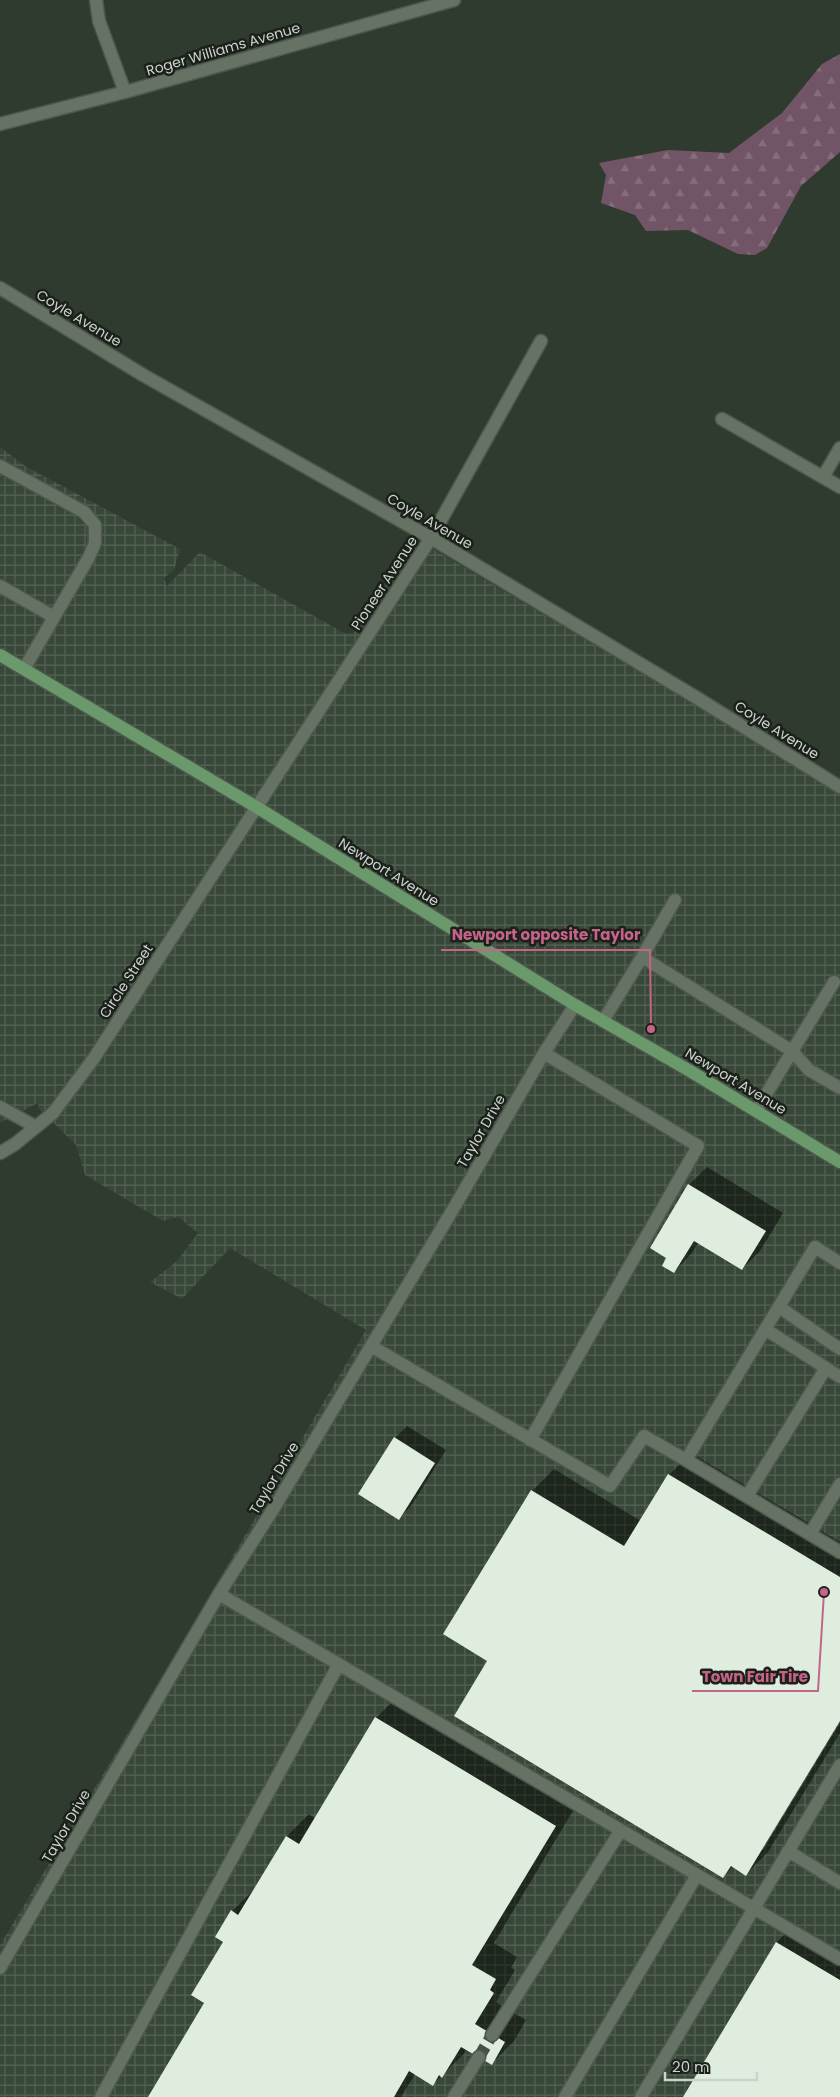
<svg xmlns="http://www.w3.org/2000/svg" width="840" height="2097" font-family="Poppins,sans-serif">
<defs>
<pattern id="industrial-grid" width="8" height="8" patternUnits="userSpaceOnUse" patternTransform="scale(1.25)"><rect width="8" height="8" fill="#384838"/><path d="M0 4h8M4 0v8" fill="none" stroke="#546254"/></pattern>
<pattern id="forest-firs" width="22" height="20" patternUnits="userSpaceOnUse" patternTransform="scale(1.25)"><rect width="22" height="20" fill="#715567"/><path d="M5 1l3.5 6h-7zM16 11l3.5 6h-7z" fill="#846d7c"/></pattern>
</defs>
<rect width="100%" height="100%" fill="#2f3b2f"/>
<path fill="url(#industrial-grid)" d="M 0,447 L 25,466 L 180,549 L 174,570 L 164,578 L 167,586 L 200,552 L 346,634 L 355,632 L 415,541 L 423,543 L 840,791 L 840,2097 L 0,2097 L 0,1945 L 157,1685 L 366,1330 L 230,1248 L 182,1299 L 150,1282 L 176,1262 L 198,1233 L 178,1217 L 163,1221 L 85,1175 L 76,1145 L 39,1109 L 38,1103 L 0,1123 Z"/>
<path fill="url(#forest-firs)" d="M 840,54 L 840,152 L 801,186 L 767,248 L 755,255 L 738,254 L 688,230 L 646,231 L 635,215 L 601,203 L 606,175 L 599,163 L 668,150 L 729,153 L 782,113 L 822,64 Z"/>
<path fill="#0007" d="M 707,1167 L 783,1213 L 760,1251 L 742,1269 L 699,1242 L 691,1254 L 674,1272 L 668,1257 L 651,1247 L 689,1185 Z
M 407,1426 L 446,1450 L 411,1506 L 399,1518 L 395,1438 Z
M 691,1453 L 840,1542 L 840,1718 L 760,1850 L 763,1850 L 840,1723 L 840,1733 L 768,1852 L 746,1874 L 733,1866 L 723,1877 L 532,1491 L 554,1469 L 641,1521 L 669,1475 Z
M 398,1696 L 577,1804 L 494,1943 L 517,1957 L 511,1968 L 515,1970 L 496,2002 L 526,2020 L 514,2041 L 492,2063 L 467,2049 L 464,2054 L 433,2084 L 415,2074 L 401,2097 L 149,2097 L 206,2002 L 232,1911 L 255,1889 L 287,1836 L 309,1814 L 316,1819 L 376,1718 Z
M 794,1925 L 840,1953 L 840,2097 L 684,2097 L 777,1942 Z"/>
<path fill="#deedde" d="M 688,1184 L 766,1231 L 742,1270 L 694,1241 L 674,1273 L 662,1266 L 666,1258 L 650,1248 Z
M 394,1437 L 435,1463 L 399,1520 L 358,1494 Z
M 668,1474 L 840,1577 L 840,1721 L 746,1876 L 731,1866 L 723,1878 L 454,1716 L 487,1661 L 443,1634 L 531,1490 L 624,1546 Z
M 375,1717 L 556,1826 L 472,1965 L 496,1979 L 490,1990 L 494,1993 L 475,2024 L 505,2042 L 492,2065 L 461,2047 L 442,2078 L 439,2075 L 433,2086 L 409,2071 L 394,2097 L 148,2097 L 204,2003 L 191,1995 L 223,1942 L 215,1937 L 231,1910 L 238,1915 L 286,1836 L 299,1844 Z
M 776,1942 L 840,1980 L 840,2097 L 683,2097 Z"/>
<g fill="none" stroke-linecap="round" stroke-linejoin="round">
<path stroke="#475247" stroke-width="12" stroke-dasharray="12 6" stroke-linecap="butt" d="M 479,2057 L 492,2035"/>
<g stroke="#4d574d" stroke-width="15">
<path id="minor" d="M 96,0 L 99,21 L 125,92
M 0,124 L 125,92 L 454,0
M 0,288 L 143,375 L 431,538 L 697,698 L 840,787
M 722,419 L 840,487
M 0,466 L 84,512 L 95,525 L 95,543 L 89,557 L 24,669
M 823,477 L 840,448
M 0,586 L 54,617
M 642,957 L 675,900
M 603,1021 L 642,957 L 792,1051 L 809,1070 L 840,1088
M 0,1107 L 36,1127
M 756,1111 L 834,982
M 0,1153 L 15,1144 L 53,1113 L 94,1058 L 431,538 L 541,341
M 840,1263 L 815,1247 L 686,1460 L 840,1552
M 779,1307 L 840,1349
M 765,1329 L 840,1377
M 371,1346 L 610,1486 L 644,1436 L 686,1460
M 530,1440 L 698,1146 L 544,1053
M 747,1496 L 826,1368
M 810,1534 L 840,1484
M 219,1594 L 840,1959
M 788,1851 L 840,1883
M 0,1968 L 219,1594 L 274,1508 L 455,1206 L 544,1053 L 575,1005
M 492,2035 L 621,1830
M 101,2097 L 339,1664
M 454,2097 L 479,2057
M 565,2097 L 697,1875
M 641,2097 L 840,1765"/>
</g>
<g stroke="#4d574d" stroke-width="15">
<path id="major" d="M 0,655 L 258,808 L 575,1005 L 690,1071 L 840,1162"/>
</g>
<use href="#minor" stroke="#657264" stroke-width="12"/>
<use href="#major" stroke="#6a996b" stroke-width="12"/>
</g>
<g text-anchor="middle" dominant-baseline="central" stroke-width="5" stroke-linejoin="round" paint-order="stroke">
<g font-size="14" fill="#ccd3cc" stroke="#1b201b">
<text transform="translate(223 49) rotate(-16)">Roger Williams Avenue</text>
<text transform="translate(79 318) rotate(31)">Coyle Avenue</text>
<text transform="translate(430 521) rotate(30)">Coyle Avenue</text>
<text transform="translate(384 583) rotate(-57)">Pioneer Avenue</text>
<text transform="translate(777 730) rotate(32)">Coyle Avenue</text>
<text transform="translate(389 872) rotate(32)">Newport Avenue</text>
<text transform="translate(126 981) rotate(-57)">Circle Street</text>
<text transform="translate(736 1081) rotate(31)">Newport Avenue</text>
<text transform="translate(481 1131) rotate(-60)">Taylor Drive</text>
<text transform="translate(274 1478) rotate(-59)">Taylor Drive</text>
<text transform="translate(66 1826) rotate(-60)">Taylor Drive</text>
</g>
</g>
<path fill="none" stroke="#c66388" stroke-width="2" d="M651 1029L650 950H441M824 1592L818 1691H692"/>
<g fill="#c66388" stroke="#1b201b" stroke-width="2">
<circle cx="651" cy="1029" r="5"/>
<circle cx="824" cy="1592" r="5"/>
</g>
<g font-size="15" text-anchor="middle" font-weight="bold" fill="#c66388" stroke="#1b201b" stroke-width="5" stroke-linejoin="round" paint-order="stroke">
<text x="546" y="940">Newport opposite Taylor</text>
<text x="755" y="1682">Town Fair Tire</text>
</g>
<path d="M665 2072v8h92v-8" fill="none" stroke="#ccd3cc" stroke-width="2.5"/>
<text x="672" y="2072" font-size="15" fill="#ccd3cc" stroke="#1b201b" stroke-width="4" paint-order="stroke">20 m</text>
</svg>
